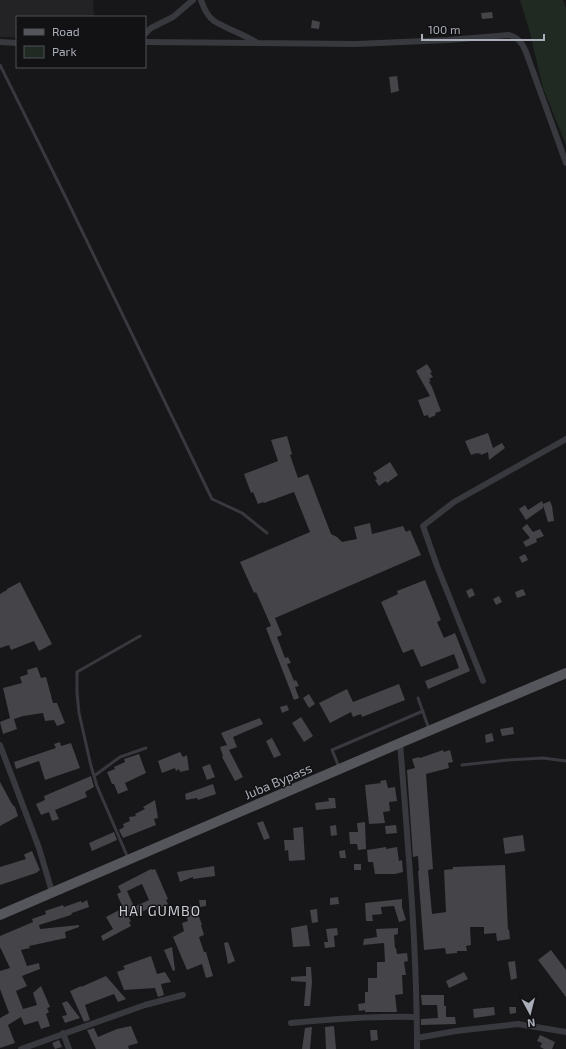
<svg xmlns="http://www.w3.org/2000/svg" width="566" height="1049" font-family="'Exo 2',sans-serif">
<rect width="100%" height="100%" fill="#171719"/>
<path fill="#232326" d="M 0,0 L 93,0 L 94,17 L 17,17 L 17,37 L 0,37 Z"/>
<path fill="#212923" d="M 520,0 L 563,0 L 566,8 L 566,145 L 543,88 L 529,29 Z"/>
<path fill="#444449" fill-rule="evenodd" d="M 492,12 L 493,18 L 482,19 L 481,13 Z
M 312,20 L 320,22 L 319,29 L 311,28 Z
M 397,76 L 399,91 L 391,93 L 389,77 Z
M 427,364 L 432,372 L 430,373 L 433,377 L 429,379 L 431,381 L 429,382 L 432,387 L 441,411 L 435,413 L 436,415 L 429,418 L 428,415 L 424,416 L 418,400 L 430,396 L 416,371 Z
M 488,433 L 493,448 L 502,443 L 505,448 L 489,460 L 488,452 L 481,455 L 480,453 L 478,454 L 477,453 L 471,455 L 465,441 Z
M 287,436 L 292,454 L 290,455 L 298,478 L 308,474 L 331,534 L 337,537 L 342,542 L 357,539 L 354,527 L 370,523 L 372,534 L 403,526 L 406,532 L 410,530 L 421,555 L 275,618 L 282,635 L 277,637 L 285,658 L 288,657 L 291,663 L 287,664 L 294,681 L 296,680 L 299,686 L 295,687 L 299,698 L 294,700 L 266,628 L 271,626 L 256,592 L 254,593 L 240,562 L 310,532 L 294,492 L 264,503 L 263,502 L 258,504 L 253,492 L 251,493 L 244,474 L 278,461 L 271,440 Z
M 390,462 L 398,475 L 387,483 L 386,481 L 379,486 L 375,480 L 377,479 L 373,473 Z
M 542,501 L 543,504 L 550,501 L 552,506 L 554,521 L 548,522 L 543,505 L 543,508 L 526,520 L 519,509 L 525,505 L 528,510 Z
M 527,524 L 533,532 L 540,529 L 544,536 L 536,539 L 537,542 L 526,547 L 523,542 L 530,538 L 522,528 Z
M 525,554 L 528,560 L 522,563 L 519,557 Z
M 425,580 L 441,620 L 437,622 L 444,638 L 455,633 L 470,671 L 428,689 L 425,681 L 459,668 L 454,654 L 421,667 L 413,649 L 403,653 L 381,602 L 398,594 L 397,591 Z
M 20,582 L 52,644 L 39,651 L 34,641 L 11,650 L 9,645 L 0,648 L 0,594 L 7,590 L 7,589 Z
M 472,588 L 475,595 L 469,598 L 466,591 Z
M 523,589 L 526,595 L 517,598 L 515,592 Z
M 499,596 L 502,602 L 496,605 L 493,599 Z
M 37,667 L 41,678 L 46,677 L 53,703 L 57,703 L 65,723 L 57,726 L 54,720 L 45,721 L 43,713 L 23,716 L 14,719 L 17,729 L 3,734 L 0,722 L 10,718 L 3,688 L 22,683 L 20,677 L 28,674 L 27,670 Z
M 399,684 L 405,700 L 362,717 L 361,714 L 353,717 L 351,712 L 330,723 L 319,703 L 347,689 L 353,702 Z
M 309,694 L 315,704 L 309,708 L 303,698 Z
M 287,705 L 289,710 L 282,713 L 280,707 Z
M 301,717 L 313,736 L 304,742 L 292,723 Z
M 260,718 L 263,724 L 233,737 L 237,747 L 229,750 L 243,777 L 235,781 L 222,757 L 223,756 L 220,747 L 227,745 L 221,733 Z
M 513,727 L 514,734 L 502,736 L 500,729 Z
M 492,733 L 494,741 L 486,743 L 485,735 Z
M 272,738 L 281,755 L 274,758 L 266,741 Z
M 60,742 L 61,746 L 71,743 L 80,768 L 45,780 L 39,761 L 16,769 L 14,762 L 56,748 L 54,744 Z
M 443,750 L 444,752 L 450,750 L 453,762 L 448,763 L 449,768 L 426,774 L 433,869 L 428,870 L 432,914 L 446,912 L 444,870 L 453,869 L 453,867 L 505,865 L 508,930 L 509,929 L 510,939 L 497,941 L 496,933 L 484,934 L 484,927 L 470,927 L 471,945 L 466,946 L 467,951 L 457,951 L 457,953 L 446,954 L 445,948 L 424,950 L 418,871 L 419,871 L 418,856 L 413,857 L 407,770 L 415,768 L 412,759 L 419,757 L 420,758 Z
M 180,752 L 183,757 L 187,755 L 189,770 L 180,772 L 179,769 L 176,771 L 175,768 L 162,773 L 158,761 Z
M 139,754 L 146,773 L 125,783 L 128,790 L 118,794 L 114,784 L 112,784 L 107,772 L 115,769 L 114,767 L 125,762 L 124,759 Z
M 210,764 L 215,777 L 207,780 L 202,767 Z
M 91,776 L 94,787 L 85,792 L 87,797 L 55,810 L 59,819 L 52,821 L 49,812 L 41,815 L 36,804 L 45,800 L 44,796 Z
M 386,780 L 388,788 L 395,787 L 397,801 L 389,802 L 390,811 L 383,812 L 385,823 L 369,824 L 365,785 L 381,783 L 380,781 Z
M 0,782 L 12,804 L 15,807 L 18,816 L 0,826 Z
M 213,784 L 216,794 L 198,800 L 197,798 L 186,800 L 185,794 Z
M 328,798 L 335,798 L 336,808 L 316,810 L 315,803 L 329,801 Z
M 155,800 L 158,818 L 154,819 L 156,825 L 123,838 L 119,830 L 124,827 L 123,824 L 130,821 L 129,817 L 136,816 L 135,814 L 145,809 L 143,807 Z
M 263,821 L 270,838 L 264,840 L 257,823 Z
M 365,822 L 366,849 L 358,850 L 357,844 L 350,844 L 349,832 L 358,832 L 357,823 Z
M 336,825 L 337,835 L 331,836 L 330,826 Z
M 396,825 L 397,833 L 386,834 L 385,826 Z
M 303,827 L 305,860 L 289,861 L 288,850 L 285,851 L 284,840 L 294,840 L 293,828 Z
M 114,832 L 117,840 L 92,851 L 89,843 Z
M 523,835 L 525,851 L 505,854 L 503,838 Z
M 386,847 L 386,849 L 397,847 L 399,861 L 402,860 L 403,872 L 395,874 L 375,874 L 373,862 L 368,862 L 367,850 Z
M 345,850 L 346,858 L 340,858 L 339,851 Z
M 32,851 L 40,870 L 36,873 L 0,885 L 0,867 L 26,859 L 24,855 L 25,854 Z
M 354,864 L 361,864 L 361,870 L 354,870 Z
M 214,866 L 215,876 L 193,879 L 193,877 L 180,882 L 177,872 Z
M 151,869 L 152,870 L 155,869 L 168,899 L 166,900 L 168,904 L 156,910 L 154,906 L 129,918 L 131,921 L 129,922 L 131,926 L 103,941 L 101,936 L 113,929 L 106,917 L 123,908 L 117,894 L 121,892 L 118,886 ZM 142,884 L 149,900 L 134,907 L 127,891 Z
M 338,897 L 339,904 L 330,905 L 330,898 Z
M 402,899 L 402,907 L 406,920 L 399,922 L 394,906 L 381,907 L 382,914 L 372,915 L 373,921 L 366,921 L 365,903 Z
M 87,900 L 89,907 L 72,913 L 71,915 L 39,925 L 40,929 L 79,925 L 79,927 L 65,932 L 66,938 L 29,946 L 30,948 L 21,950 L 27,966 L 39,963 L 40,969 L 22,976 L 27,986 L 16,991 L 23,1009 L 37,1005 L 33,993 L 41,986 L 50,1007 L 47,1008 L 49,1012 L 46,1014 L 50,1026 L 41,1029 L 38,1021 L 24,1025 L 21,1017 L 8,1025 L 15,1043 L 0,1048 L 0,1018 L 9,1013 L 0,989 L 0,971 L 10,968 L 0,947 L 0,936 L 33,922 L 32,919 L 46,914 L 45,911 L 63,905 L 64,907 L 81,901 L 82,903 Z
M 199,900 L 206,900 L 206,906 L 200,907 Z
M 195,905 L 202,925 L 201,925 L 204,935 L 199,937 L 204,952 L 206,952 L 213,976 L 206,978 L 202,964 L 187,970 L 173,937 L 184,931 L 182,923 L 188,921 L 185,912 L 187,911 L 185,908 Z
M 317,909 L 318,922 L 312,923 L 310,910 Z
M 307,925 L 310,946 L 293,947 L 291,928 Z
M 337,928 L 338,935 L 334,936 L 335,947 L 325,948 L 324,942 L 328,942 L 326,929 Z
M 398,928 L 398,934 L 394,935 L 395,948 L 396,948 L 397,954 L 407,953 L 408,961 L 404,962 L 406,975 L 402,975 L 403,994 L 395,995 L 397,1012 L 365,1012 L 365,1010 L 359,1011 L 358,1004 L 365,1003 L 365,992 L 368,992 L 368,978 L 377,978 L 377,962 L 385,962 L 384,943 L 363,945 L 364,939 L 377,937 L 376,929 Z
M 228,942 L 235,961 L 228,964 L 224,943 Z
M 172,947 L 175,970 L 173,971 L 164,950 Z
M 551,950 L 566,970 L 566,997 L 538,960 Z
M 151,956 L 157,974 L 165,972 L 171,982 L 161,984 L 164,995 L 158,997 L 155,988 L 124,990 L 117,972 L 125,969 L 123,966 Z
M 515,961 L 517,978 L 511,980 L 508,962 Z
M 306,967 L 311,967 L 312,982 L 310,1006 L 304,1006 L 306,982 L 291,981 L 291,977 L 306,976 Z
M 464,972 L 468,979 L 449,988 L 446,981 Z
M 106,976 L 126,999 L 118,1002 L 114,994 L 85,1005 L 90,1020 L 84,1022 L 70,991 L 81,986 L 81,987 Z
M 421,995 L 444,995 L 444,1006 L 446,1006 L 446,1017 L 455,1017 L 456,1024 L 421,1025 L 421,1019 L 438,1018 L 437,1005 L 422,1005 Z
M 67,1001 L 80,1018 L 65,1023 L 62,1016 L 67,1015 L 62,1003 Z
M 494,1007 L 495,1015 L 474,1018 L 473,1009 Z
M 509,1007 L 516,1007 L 516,1013 L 510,1014 Z
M 131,1026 L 138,1043 L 128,1046 L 129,1049 L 96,1049 L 87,1030 L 94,1028 L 98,1037 L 117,1029 Z
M 334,1026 L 336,1049 L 326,1049 L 325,1027 Z
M 312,1027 L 310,1049 L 302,1049 L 305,1028 Z
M 370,1030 L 377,1030 L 378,1040 L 371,1041 Z
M 540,1035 L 555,1042 L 552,1049 L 544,1049 L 540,1047 L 542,1043 L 537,1041 Z
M 59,1040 L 62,1047 L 55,1049 L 52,1043 Z"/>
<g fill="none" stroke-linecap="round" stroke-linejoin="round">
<path stroke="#38393e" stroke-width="3" d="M 0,65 L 65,196 L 212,499 L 242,513 L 267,533
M 418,698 L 429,729
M 462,765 L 508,760 L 543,758 L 566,761
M 339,767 L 332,750 L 423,711
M 94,776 L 120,757 L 146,748
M 128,858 L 97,786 L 91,766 L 79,713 L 77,693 L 77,672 L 140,636"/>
<path stroke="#38393e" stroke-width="6" d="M 201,0 C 204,8 207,16 214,21 C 227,29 243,34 256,42
M 145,34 L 151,28 L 173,17 L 193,0
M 0,42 L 17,43
M 145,42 L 356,44 L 448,40 L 509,35 C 519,38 522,43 526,52 L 566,163
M 483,681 L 437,566 L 423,526 L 454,502 L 566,439
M 400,743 C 408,845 417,947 417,1049
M 0,745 L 39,848 L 52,892
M 291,1023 C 333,1019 374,1016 416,1017
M 63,1033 L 69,1049
M 417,1038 L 456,1031 L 518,1024 L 566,1032
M 21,1049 L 145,1005 L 183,995"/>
<path stroke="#55565c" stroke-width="10" d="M 0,915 L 400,743 L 566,673"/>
</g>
<g text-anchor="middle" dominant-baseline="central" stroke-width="3" stroke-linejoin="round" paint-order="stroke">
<g font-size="13" fill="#aaaeb8" stroke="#121214">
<text transform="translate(278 781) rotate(-23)">Juba Bypass</text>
</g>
<g font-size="14" letter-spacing="1" fill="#cbcdd4" stroke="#121214">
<text x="160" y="910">HAI GUMBO</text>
</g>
</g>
<rect x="16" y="16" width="130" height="52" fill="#121214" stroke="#4f5056"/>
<rect x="24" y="29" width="20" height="6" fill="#55565c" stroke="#4f5056"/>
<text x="52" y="36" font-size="12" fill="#aaaeb8">Road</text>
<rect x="24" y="46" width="20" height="12" fill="#212923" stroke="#4f5056"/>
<text x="52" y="56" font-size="12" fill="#aaaeb8">Park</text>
<g transform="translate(530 1013) rotate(173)" stroke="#121214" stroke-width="3" paint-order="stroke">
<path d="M0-3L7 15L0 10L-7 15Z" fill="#aaaeb8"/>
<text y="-6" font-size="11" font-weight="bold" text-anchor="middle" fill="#aaaeb8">N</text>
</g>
<path d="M422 34v6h122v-6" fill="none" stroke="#aaaeb8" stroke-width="2"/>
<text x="428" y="34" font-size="12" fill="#aaaeb8" stroke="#121214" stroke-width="3" paint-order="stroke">100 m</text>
</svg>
